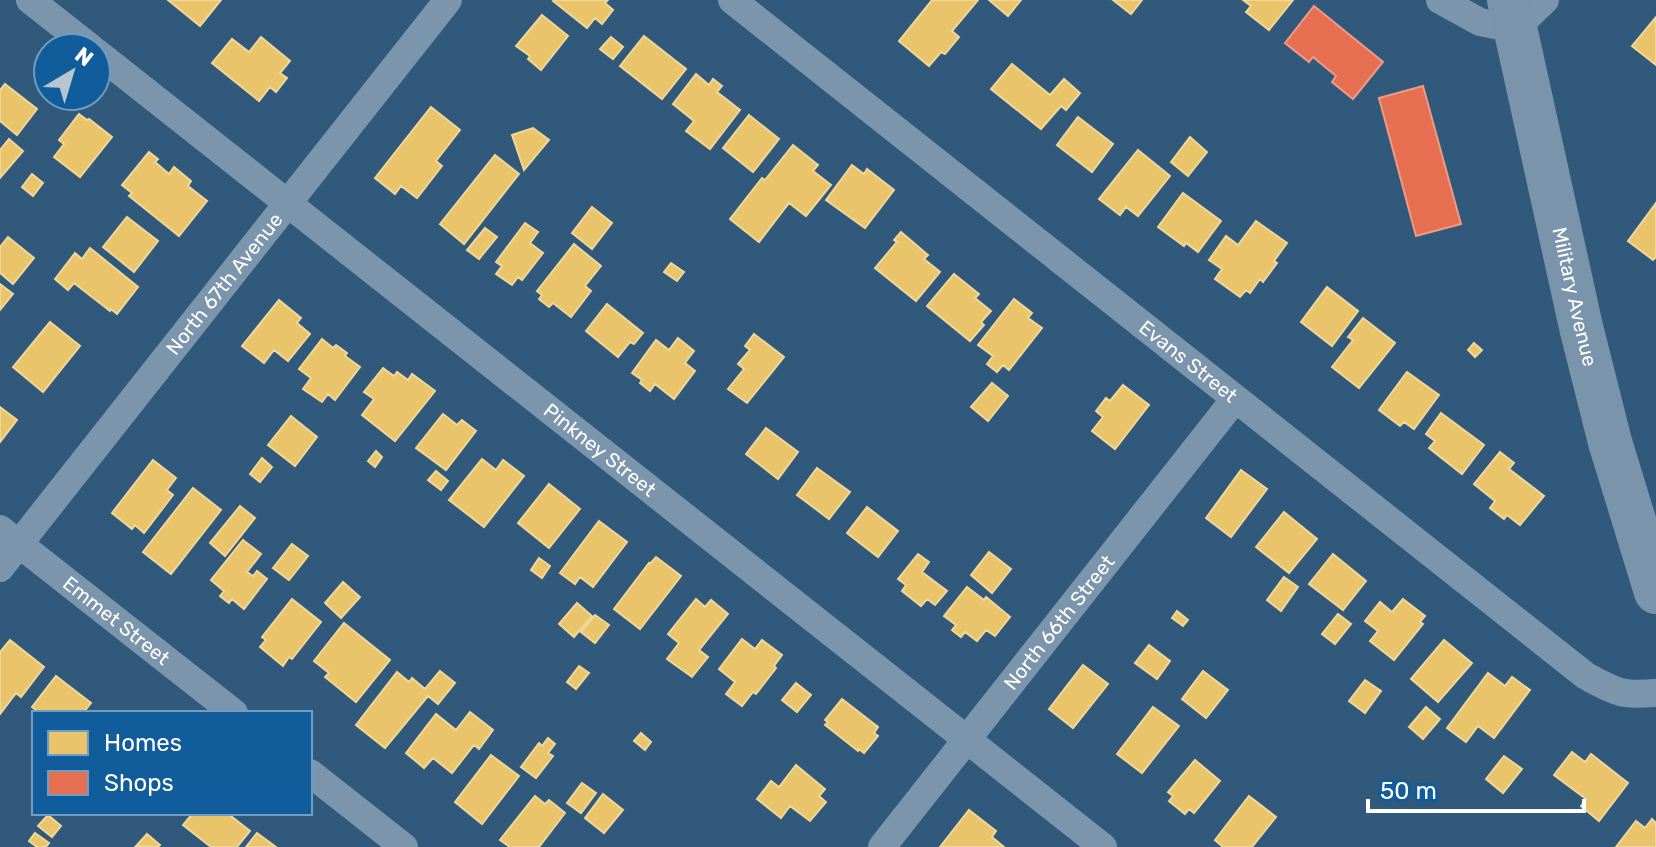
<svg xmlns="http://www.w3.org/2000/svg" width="1656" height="847" font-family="Rubik,sans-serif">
<rect width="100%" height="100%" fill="#30597c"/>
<path fill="#e9c46a" stroke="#f0d697" stroke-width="2" d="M 168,0 L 221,0 L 200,26 Z
M 554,0 L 608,0 L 605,3 L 613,10 L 602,24 L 595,18 L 587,28 L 553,1 Z
M 932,0 L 978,0 L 952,31 L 959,37 L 945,54 L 941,52 L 929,66 L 899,41 Z
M 989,0 L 1021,0 L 1008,16 Z
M 1113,0 L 1142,0 L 1131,14 Z
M 1243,0 L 1293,0 L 1269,30 L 1246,12 L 1251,6 Z
M 542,15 L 568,36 L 541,70 L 528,59 L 530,56 L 516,46 Z
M 1656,17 L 1656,65 L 1632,46 Z
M 644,36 L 686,69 L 662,99 L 620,66 Z
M 261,37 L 290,61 L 280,73 L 287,78 L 276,92 L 270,87 L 259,101 L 212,63 L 232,39 L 249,52 Z
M 611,37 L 623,47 L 613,59 L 600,49 Z
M 1012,64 L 1050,95 L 1064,79 L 1080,93 L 1066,110 L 1061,106 L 1041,129 L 991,89 Z
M 696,74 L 709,85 L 713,79 L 722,86 L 717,92 L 740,110 L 710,149 L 686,131 L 694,121 L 673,104 Z
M 5,84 L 37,109 L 17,135 L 0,121 L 0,90 Z
M 431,107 L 460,130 L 436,161 L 442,166 L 417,198 L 401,186 L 395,194 L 375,178 Z
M 79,114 L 87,120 L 89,119 L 112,137 L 80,177 L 54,157 L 64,144 L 59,140 Z
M 749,115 L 779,139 L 753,172 L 723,148 Z
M 1078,117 L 1113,144 L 1092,172 L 1057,145 Z
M 533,128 L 549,140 L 524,170 L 512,135 Z
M 1190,137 L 1207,152 L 1188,176 L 1171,162 Z
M 9,139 L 23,151 L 0,178 L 0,150 Z
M 793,145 L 818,165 L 813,171 L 831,185 L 806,216 L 789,203 L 759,242 L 730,219 L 762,178 L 765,180 Z
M 1138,150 L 1170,176 L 1138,216 L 1126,207 L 1120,215 L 1099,199 Z
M 149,152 L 158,159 L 155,162 L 169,174 L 174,167 L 191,181 L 188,186 L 207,201 L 179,236 L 129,196 L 132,193 L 122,185 Z
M 495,155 L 519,174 L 464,244 L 440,224 Z
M 852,165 L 864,174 L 867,169 L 894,190 L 865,228 L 826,200 Z
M 32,174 L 43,183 L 33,196 L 22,187 Z
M 1183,193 L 1221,221 L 1198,252 L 1186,243 L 1184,246 L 1158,227 Z
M 1656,203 L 1656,257 L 1653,260 L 1628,241 Z
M 592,207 L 612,223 L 592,249 L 572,233 Z
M 127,217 L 158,241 L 134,272 L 103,247 Z
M 1256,221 L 1287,243 L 1274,261 L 1277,263 L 1263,282 L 1260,279 L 1250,293 L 1246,290 L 1240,297 L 1215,279 L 1222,269 L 1209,260 L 1226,236 L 1238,245 Z
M 525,223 L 538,232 L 530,243 L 543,253 L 522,280 L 518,277 L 512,285 L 496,274 L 502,266 L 496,262 Z
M 485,228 L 497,237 L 479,259 L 467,250 Z
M 901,232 L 928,255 L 924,259 L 940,272 L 916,301 L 875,268 L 897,242 L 894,240 Z
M 8,237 L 34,258 L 13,284 L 0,273 L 0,247 Z
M 574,244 L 601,266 L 585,286 L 591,291 L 571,317 L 553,303 L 549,307 L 539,299 L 542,295 L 537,291 Z
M 90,248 L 138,287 L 117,314 L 111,309 L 110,311 L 74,283 L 68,290 L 55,279 L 75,253 L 82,259 Z
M 671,263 L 684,272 L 677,281 L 664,272 Z
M 954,274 L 979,294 L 975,298 L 991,311 L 981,322 L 984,325 L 970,341 L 927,306 Z
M 0,284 L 13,294 L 0,310 Z
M 1327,287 L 1358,311 L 1332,346 L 1301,322 Z
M 1014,299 L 1032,313 L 1028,318 L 1042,328 L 1009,370 L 1003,365 L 997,372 L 987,364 L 993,356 L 978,345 Z
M 279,300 L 301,318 L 297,323 L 310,334 L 288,361 L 274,350 L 264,363 L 242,346 Z
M 607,304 L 643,333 L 634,344 L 630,342 L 618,357 L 586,331 Z
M 1363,318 L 1395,343 L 1359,388 L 1332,367 L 1353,340 L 1348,337 Z
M 50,322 L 80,346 L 43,392 L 13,367 Z
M 754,334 L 784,357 L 747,403 L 728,389 L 744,369 L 738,364 L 750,350 L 745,346 Z
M 678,338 L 694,351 L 685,363 L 695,371 L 674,399 L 655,384 L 650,391 L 640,383 L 642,380 L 632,373 L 656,340 L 669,350 Z
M 322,339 L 333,348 L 336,345 L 347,353 L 345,356 L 360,367 L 335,400 L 328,394 L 322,402 L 303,389 L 311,378 L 299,369 Z
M 1474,343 L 1482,350 L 1475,357 L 1468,350 Z
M 383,368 L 394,376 L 397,372 L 408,380 L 412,374 L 435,391 L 395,441 L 362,415 L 374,399 L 364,392 Z
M 1407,372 L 1439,395 L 1414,429 L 1404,422 L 1400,426 L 1379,410 Z
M 992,383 L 1008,396 L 988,421 L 971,407 Z
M 1123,385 L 1149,405 L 1115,449 L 1092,431 L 1103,417 L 1096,411 L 1106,398 L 1110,401 Z
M 0,407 L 17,420 L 0,442 Z
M 1441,413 L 1484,445 L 1462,474 L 1429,448 L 1435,441 L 1426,434 Z
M 443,414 L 457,425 L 462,420 L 476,431 L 446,470 L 416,448 Z
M 291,416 L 317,437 L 295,466 L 268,445 Z
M 766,428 L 798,452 L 778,479 L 746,454 Z
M 376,451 L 382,457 L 375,467 L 368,461 Z
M 1500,452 L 1514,463 L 1509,469 L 1544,496 L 1520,525 L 1507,515 L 1504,519 L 1490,508 L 1495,501 L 1474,484 Z
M 262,458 L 272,467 L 260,482 L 250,474 Z
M 482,459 L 496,470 L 503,460 L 524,476 L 484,527 L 449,500 Z
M 153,460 L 176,478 L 167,490 L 173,495 L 144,533 L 135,525 L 132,529 L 112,513 Z
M 817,468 L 850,492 L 829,519 L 797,495 Z
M 1241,470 L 1267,489 L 1231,537 L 1206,518 Z
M 436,471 L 448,481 L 441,490 L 428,480 Z
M 549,484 L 580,509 L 549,548 L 518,523 Z
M 193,488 L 221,510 L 171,574 L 143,552 Z
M 240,506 L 255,518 L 225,556 L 210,543 Z
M 867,507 L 898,531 L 878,557 L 847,533 Z
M 1284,512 L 1317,539 L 1289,573 L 1256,547 Z
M 599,521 L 627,542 L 593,587 L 580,577 L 575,584 L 560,573 Z
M 243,540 L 261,554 L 247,572 L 253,576 L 257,571 L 267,579 L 244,609 L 232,599 L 229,603 L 220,596 L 224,591 L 211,580 Z
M 292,544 L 308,556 L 289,580 L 273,568 Z
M 989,552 L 1011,569 L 992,593 L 971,575 Z
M 918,554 L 929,562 L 922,572 L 947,591 L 935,605 L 927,599 L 921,606 L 902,591 L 906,585 L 898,579 Z
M 1333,554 L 1366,581 L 1343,610 L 1309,584 Z
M 656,557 L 681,576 L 640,629 L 614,609 L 649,563 L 650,564 Z
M 539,558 L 550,566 L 542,578 L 531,570 Z
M 1284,577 L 1298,587 L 1281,611 L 1267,600 Z
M 343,582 L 360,597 L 341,618 L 325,603 Z
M 967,587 L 984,600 L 986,597 L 1010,617 L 995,636 L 986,630 L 977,641 L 965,632 L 961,637 L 952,630 L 956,625 L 944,616 Z
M 292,599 L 321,622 L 292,659 L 289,657 L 283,666 L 260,647 L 266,640 L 262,637 Z
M 696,599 L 705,607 L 711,600 L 728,614 L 699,650 L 708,657 L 692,677 L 667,659 L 679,643 L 668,634 Z
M 1403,599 L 1425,616 L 1420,622 L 1423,624 L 1394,660 L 1370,641 L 1378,631 L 1365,621 L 1380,602 L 1392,612 Z
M 577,603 L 592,616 L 574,637 L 559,624 Z
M 1177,611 L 1188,620 L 1183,626 L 1172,618 Z
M 1338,614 L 1351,624 L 1335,644 L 1322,634 Z
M 595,615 L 609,625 L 595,643 L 581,632 Z
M 344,623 L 390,660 L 356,702 L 325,677 L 329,673 L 314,661 Z
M 742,639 L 755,649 L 762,640 L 782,655 L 774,666 L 776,668 L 756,694 L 753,692 L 742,706 L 726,694 L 735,682 L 719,669 Z
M 10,640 L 44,667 L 21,697 L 16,693 L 0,714 L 0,652 Z
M 1444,640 L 1472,663 L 1438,702 L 1411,679 Z
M 1149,645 L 1170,661 L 1157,679 L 1135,663 Z
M 1083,665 L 1108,684 L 1073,728 L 1049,709 Z
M 579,666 L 589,673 L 576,689 L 567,682 Z
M 440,671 L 455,683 L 438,704 L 428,696 L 385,748 L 356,725 L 397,672 L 409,682 L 412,678 L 425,689 Z
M 1203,671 L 1228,690 L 1206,718 L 1182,699 Z
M 1488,673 L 1505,686 L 1512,677 L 1530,690 L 1494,738 L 1478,726 L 1466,742 L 1447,728 Z
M 56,676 L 91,703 L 83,713 L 40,713 L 32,707 Z
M 1365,680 L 1381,691 L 1365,713 L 1349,701 Z
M 796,683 L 811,695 L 797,712 L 782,700 Z
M 842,699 L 878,727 L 874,733 L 878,736 L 864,753 L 859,749 L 858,751 L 825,725 L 828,722 L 825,720 Z
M 1153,707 L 1179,726 L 1142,773 L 1117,754 Z
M 1426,707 L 1440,719 L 1423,739 L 1409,727 Z
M 470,712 L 493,730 L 479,749 L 474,745 L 452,773 L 433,758 L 424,768 L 406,753 L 436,714 L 456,730 Z
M 641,733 L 651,742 L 645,750 L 634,741 Z
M 548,738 L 555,744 L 548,753 L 553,756 L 536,778 L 521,767 L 539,743 L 542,746 Z
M 1572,752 L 1585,762 L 1591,754 L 1628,783 L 1599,821 L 1581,806 L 1586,799 L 1554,775 Z
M 491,755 L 519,776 L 482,824 L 455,802 Z
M 1504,756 L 1522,769 L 1503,793 L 1486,779 Z
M 1195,760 L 1220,781 L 1194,813 L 1189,809 L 1185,814 L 1169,801 L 1173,796 L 1168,792 Z
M 796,765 L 825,789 L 819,796 L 826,802 L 810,821 L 790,806 L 781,818 L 757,799 L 771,781 L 779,787 Z
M 582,783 L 596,793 L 581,813 L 567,803 Z
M 603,794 L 623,810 L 604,833 L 585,818 Z
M 535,796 L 545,804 L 549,800 L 565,813 L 539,847 L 510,847 L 500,840 Z
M 1249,796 L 1276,817 L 1252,847 L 1223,847 L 1215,840 Z
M 969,810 L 996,831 L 992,837 L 1004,847 L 940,847 Z
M 193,813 L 227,813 L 250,831 L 237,847 L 211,847 L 183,825 Z
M 48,815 L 61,826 L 52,837 L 38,826 Z
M 1652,819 L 1656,823 L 1656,847 L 1616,847 L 1636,821 L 1645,828 Z
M 35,833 L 49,843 L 46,847 L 37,847 L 29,841 Z
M 257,833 L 276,847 L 246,847 Z
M 147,834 L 160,845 L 158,847 L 136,846 Z"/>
<path fill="#e76f51" stroke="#ee9a85" stroke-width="2" d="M 1314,6 L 1383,62 L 1353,99 L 1332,82 L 1336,76 L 1313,57 L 1309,62 L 1285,43 Z
M 1423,86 L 1461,224 L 1416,236 L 1379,98 Z"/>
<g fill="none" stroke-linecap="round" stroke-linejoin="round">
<g stroke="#7b95ad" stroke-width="28">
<path d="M 30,0 L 91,48"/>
<path id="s1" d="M 732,0 L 1586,676 C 1616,692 1621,696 1656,693"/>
<path d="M 1440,0 L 1480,22 L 1515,29 L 1545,0"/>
<path id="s2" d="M 96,52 L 1103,847"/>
<path id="s3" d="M 0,529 L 234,713"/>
<path id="s4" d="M 0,568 L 448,0"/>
<path d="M 310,773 L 404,847"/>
<path id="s5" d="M 882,847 L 1235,399"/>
</g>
<path stroke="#7994ab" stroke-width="44" id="s6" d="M 1509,0 L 1581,327 L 1610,442 L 1656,592"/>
</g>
<g text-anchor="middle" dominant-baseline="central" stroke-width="8" stroke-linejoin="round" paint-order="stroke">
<g font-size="20" fill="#fff" stroke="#115c9b">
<text stroke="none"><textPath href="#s4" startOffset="362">North 67th Avenue</textPath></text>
<text stroke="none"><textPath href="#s6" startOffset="304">Military Avenue</textPath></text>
<text stroke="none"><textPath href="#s1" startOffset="582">Evans Street</textPath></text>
<text stroke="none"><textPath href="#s2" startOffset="642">Pinkney Street</textPath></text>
<text stroke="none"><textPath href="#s3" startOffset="148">Emmet Street</textPath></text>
<text stroke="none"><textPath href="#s5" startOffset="286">North 66th Street</textPath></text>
</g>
</g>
<rect x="32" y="711" width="280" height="104" fill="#115c9b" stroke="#709dc3" stroke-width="2"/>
<rect x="48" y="731" width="40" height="24" fill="#e9c46a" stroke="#709dc3" stroke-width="2"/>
<text x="104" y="751" font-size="24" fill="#ffffff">Homes</text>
<rect x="48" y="771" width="40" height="24" fill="#e76f51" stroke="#709dc3" stroke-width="2"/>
<text x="104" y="791" font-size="24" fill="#ffffff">Shops</text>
<g transform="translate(72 72) rotate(38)"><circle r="38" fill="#115c9b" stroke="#709dc3" stroke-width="2"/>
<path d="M0-6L14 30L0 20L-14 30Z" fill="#b7c5d1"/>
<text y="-12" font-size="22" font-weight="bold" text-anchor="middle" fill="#ffffff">N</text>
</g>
<path d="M1368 799v12h216v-12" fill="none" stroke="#ffffff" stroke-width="4"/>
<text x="1380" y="799" font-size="24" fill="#ffffff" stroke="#115c9b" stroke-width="6" paint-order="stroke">50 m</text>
</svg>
